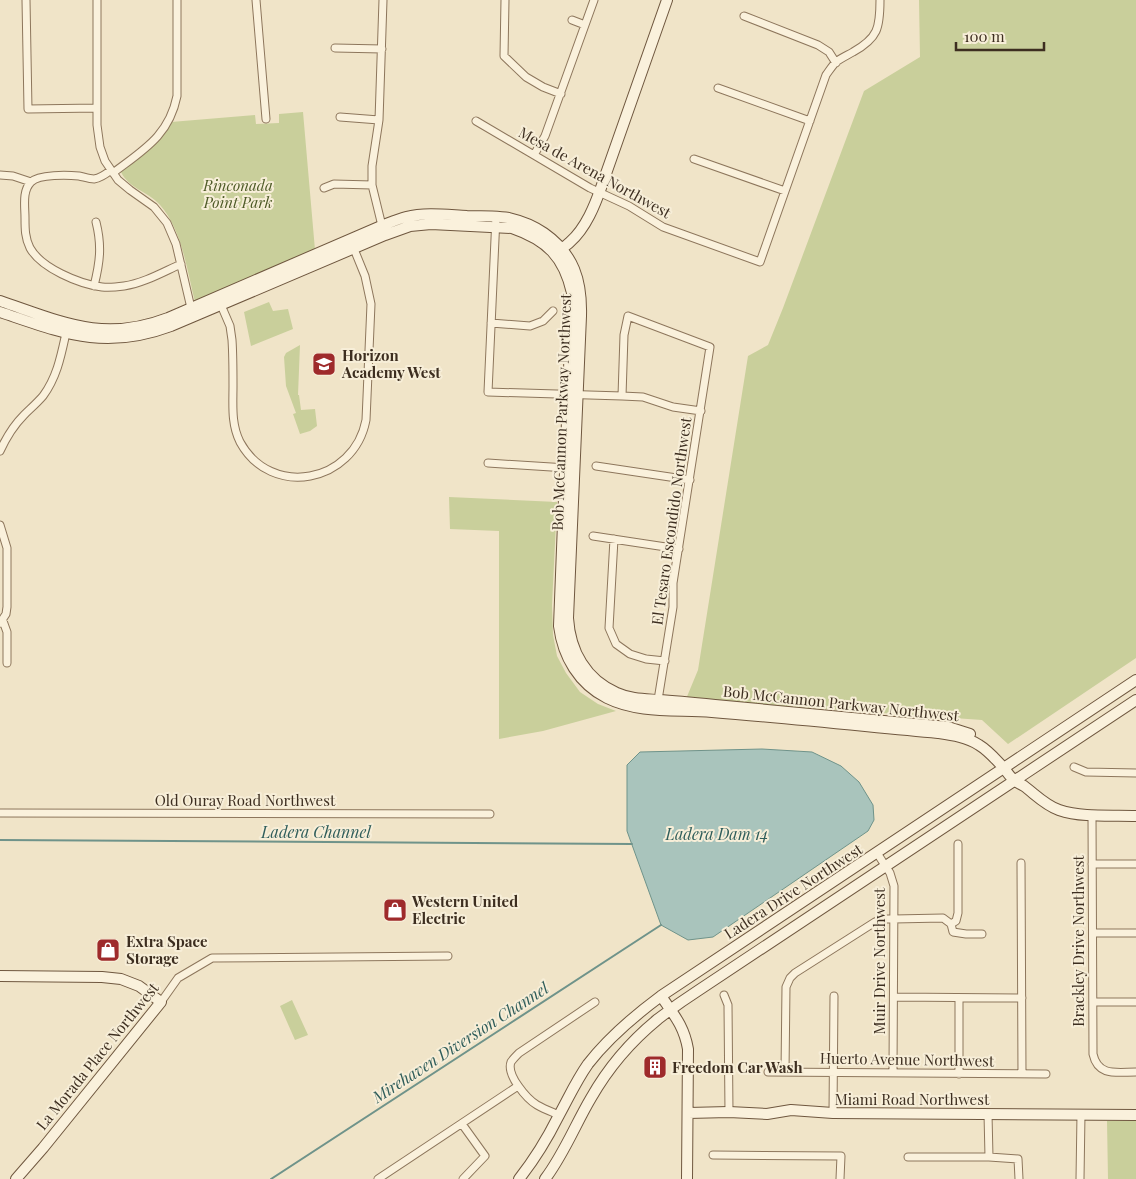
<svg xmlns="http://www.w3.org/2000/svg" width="1136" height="1179" font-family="'Playfair Display',serif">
<rect width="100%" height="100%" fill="#f0e4c8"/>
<path fill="#c9cf9b" d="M 919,0 L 1136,0 L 1136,658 L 1008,744 L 982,720 L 686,699 L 698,670 L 748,356 L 768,345 L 783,308 L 864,91 L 920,57 Z
M 303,112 L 315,250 L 195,302 C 187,270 182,230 160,205 C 148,191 128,189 120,170 L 171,122 L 255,115 L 256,124 L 279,123 L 279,114 Z
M 269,302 L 273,311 L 288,309 L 293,329 L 251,346 L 244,312 Z
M 300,345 L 298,395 L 299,395 L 301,410 L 315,409 L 317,426 L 310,431 L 300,434 L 293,414 L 296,413 L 286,386 L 284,357 L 286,353 Z
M 449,497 L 557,502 L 552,605 L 553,635 L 557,656 L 566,673 L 580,692 L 598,704 L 616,711 L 543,731 L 499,739 L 499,531 L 450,529 Z
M 292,1000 L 308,1035 L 295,1040 L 280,1006 Z
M 1107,1121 L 1136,1121 L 1136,1179 L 1108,1179 Z"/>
<path fill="#a9c4bc" stroke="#6f938a" d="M 762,749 L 812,752 L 841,766 L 859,782 L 873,805 L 874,820 L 868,831 L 713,937 L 688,940 L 661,925 L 627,831 L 627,765 L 640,752 Z"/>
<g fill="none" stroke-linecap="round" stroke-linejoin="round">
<path stroke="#6f938a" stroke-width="2" d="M 0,840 L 632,844
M 271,1179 L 661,925"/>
<g stroke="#8d765c" stroke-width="9">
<path id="street" d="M 26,0 L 28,109 L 97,108
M 97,0 L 97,125 L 100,147 L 105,161 L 118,180 L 130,190 L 154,207 L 167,223 L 176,244 L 191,308
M 256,0 L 266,119
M 505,0 L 504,56 L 526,77 L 543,87 L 561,94
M 744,16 L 818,45 L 829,52 L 836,63
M 572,20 L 585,25
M 335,48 L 382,49
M 718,88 L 810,121
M 340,117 L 379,120
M 476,121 L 590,188 L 629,206 L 663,227 L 760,262 L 826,75 C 829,71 832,66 836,62 C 841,58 848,55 853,52 C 878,38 880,28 880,0
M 534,155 L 545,136 L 594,0
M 694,159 L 785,191
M 111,170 C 106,174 101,178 94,179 C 89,179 84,177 79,176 C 68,175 39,174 31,182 C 22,191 25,206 25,218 C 25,229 25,238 30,248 C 41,268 79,284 102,287 C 109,288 117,287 124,286 C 144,283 163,272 181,264
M 113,173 C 143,150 169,136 177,96 L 177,0
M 0,175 L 13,176 L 31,182
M 324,188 L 334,184 L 372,185
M 496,217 L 488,392 L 622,396 L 643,397 L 673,407 L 701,411
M 383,230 L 372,185 L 372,166 L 379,120 L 383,0
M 94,286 C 100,262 102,246 96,222
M 221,305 L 230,326 L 232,340 C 233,355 233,371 233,386 C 233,405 231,424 240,442 C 271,499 354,483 366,420 L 371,304 L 365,276 L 354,249
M 491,323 L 530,326 L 543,321 L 553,311
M 622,396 L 624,335 L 628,316 L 710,347 L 673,583 L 673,607 L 658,700
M 0,451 C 6,438 13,426 24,415 C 30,409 37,403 43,396 C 57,377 61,356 66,333
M 488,463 L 567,468
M 596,466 L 690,480
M 0,525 L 7,548 L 7,607 L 6,614 L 0,623
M 593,536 L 679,549
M 614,539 L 609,628 L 616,644 L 630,654 L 646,659 L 665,661
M 3,621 L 7,632 L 7,663
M 1074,767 L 1086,772 L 1136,773
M 0,813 L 490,814
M 1092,815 L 1093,1054 C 1098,1077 1117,1072 1136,1072
M 877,853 L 890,873 L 894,886 L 893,1072
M 1021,863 L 1022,1074
M 1092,864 L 1136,864
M 951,924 L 956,921 L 958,913 L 958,844
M 1093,933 L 1136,933
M 724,995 L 728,1005 L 729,1112
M 894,997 L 1022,998
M 161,1002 L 178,978 L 212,958 L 448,956
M 1093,1002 L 1136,1002
M 768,1072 L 1046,1074
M 785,1072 L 786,987 L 790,978 L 795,973 L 875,922 L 883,919 L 894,919 L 943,918 L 951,924 L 953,932 L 966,934 L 982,934
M 959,1074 L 959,998
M 833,1113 L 834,996
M 988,1114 L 989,1157
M 559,1115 C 552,1112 544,1109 537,1105 C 527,1099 506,1075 511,1062 C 513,1059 516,1056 519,1053 L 595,1002
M 462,1124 L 485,1156 L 463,1179
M 713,1155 L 841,1156 L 840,1179
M 908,1157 L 989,1157 L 1018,1159 L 1019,1179
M 378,1179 L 518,1086
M 1080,1179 L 1081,1114"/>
</g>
<g stroke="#6f573f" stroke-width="12">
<path id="secondary" d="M 557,252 C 561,249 566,246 570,242 C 586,228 595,205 602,185 L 667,0
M 0,301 C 62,322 103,343 168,318 L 381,226 C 389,223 398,219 406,217 C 426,212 447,215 467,216 C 481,216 496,216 509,218 C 522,221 534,226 544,233 C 574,254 582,281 581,316 L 568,618 C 570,651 586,680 617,693 C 630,699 644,699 658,700 C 677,701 696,703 715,705 C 793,712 871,719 948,727 L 970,734
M 0,312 C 63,333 104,351 171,326 L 385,235 L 410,226 L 431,224 L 512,228 C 547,240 564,257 572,293 L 559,626 C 563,657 579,684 607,698 C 639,714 678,709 712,712 C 787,718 863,726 938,733 C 952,735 967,737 979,745 C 989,751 996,760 1004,768 C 1007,772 1010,777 1014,780 C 1017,783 1021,784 1024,786 C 1036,795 1045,805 1059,810 C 1083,818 1111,815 1136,816
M 0,976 L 102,977 L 121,979 L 139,986 L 161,1002 L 43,1148 L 16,1179
M 661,996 C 674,1015 684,1026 688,1049 L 687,1179
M 688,1113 L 729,1112 L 767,1114 L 791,1110 L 833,1113 L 1136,1115
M 519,1179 C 534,1160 547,1139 558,1117 C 568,1099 576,1081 588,1064 C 609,1037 634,1016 661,996 L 1136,680
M 545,1179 C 564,1154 575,1125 591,1098 C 608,1068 631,1041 658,1019 C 671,1009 685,999 699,990 L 1136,700"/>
</g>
<use href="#street" stroke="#faf1dc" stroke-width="7"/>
<use href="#secondary" stroke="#faf1dc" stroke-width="10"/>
</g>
<defs>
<g id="school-square" transform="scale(1.25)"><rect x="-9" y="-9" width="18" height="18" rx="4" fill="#9e2a2b" stroke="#f7eed8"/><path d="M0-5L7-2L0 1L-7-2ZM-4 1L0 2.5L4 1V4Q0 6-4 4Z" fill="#fff"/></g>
<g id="shop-square" transform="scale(1.25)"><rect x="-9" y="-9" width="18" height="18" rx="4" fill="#9e2a2b" stroke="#f7eed8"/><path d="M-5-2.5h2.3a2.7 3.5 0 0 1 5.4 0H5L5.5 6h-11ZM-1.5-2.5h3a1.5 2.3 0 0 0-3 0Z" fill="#fff"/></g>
<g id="building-square" transform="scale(1.25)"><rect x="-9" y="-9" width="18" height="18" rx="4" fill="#9e2a2b" stroke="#f7eed8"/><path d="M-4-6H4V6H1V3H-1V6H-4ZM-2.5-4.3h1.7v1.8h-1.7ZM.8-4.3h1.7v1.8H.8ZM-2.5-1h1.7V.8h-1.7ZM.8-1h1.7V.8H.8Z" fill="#fff"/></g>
</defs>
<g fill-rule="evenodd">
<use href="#school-square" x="324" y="364"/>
<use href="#shop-square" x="395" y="910"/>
<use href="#shop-square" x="108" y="950"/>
<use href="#building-square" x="655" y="1067"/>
</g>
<g text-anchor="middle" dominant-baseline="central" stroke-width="4" stroke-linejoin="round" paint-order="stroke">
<g font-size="15" fill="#3d2e20" stroke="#f7eed8">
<text transform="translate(595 172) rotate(29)">Mesa de Arena Northwest</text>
<text transform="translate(561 412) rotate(-88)">Bob McCannon Parkway Northwest</text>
<text transform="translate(671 521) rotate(-82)">El Tesaro Escondido Northwest</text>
<text transform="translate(841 703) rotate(6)">Bob McCannon Parkway Northwest</text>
<text x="245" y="800">Old Ouray Road Northwest</text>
<text transform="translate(793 891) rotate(-33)">Ladera Drive Northwest</text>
<text transform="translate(1078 941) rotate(-90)">Brackley Drive Northwest</text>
<text transform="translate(879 961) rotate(-90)">Muir Drive Northwest</text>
<text transform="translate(97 1056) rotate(-51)">La Morada Place Northwest</text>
<text transform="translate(907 1059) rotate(1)">Huerto Avenue Northwest</text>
<text x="912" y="1099">Miami Road Northwest</text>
</g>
<g font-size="15" font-style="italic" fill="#4d5a26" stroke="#f7eed8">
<text x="238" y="185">Rinconada<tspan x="238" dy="17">Point Park</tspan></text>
</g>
<g font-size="15" font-weight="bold" fill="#3d2e20" stroke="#f7eed8" text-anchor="start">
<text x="342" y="355">Horizon<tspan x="342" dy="17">Academy West</tspan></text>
<text x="412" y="901">Western United<tspan x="412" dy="17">Electric</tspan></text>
<text x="126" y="941">Extra Space<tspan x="126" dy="17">Storage</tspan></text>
<text x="672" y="1067">Freedom Car Wash</text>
</g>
<g font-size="16" font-style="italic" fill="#2f5d5a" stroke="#f7eed8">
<text x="316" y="831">Ladera Channel</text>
<text x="717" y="833">Ladera Dam 14</text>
<text transform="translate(460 1042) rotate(-33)">Mirehaven Diversion Channel</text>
</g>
</g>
<path d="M956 42v8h88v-8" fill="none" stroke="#3d2e20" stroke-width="2.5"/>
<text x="964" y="42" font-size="15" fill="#3d2e20" stroke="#f7eed8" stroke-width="4" paint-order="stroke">100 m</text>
</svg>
